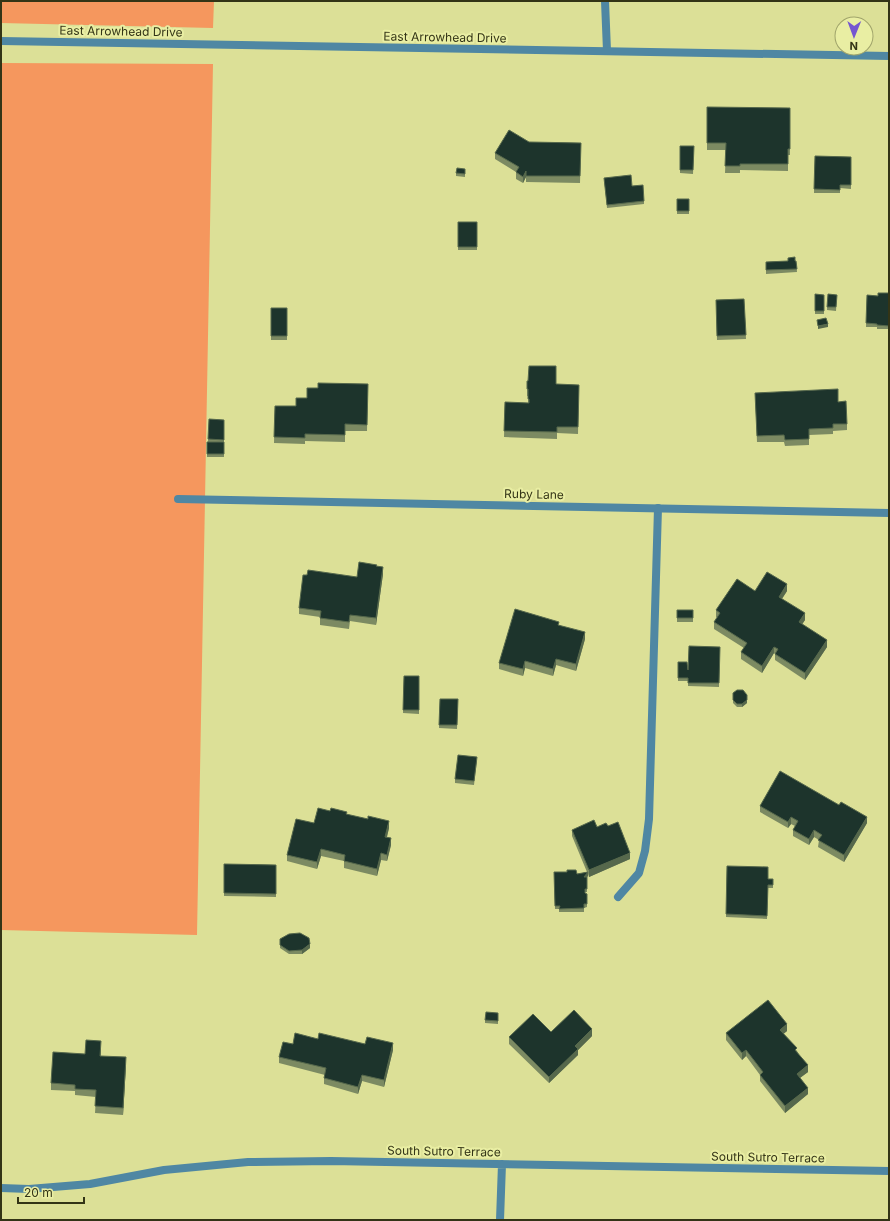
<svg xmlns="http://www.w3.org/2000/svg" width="890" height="1221" font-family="Inter,sans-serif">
<rect width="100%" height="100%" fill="#dce097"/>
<path fill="#f5975e" d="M 1,1 L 214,1 L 213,28 L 1,23 Z
M 1,63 L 213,64 L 197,935 L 1,930 Z"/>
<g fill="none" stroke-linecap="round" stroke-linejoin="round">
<path stroke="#4f87a3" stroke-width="8" d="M 618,897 L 639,873 L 645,851 L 649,819 L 658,508"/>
<path stroke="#4f87a3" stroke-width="8" d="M 605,1 L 607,51
M 178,499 L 889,513
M 1,1188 L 29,1189 L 90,1184 L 164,1170 L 248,1162 L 331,1161 L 889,1171
M 500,1220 L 502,1164"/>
<path stroke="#4f87a3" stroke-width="8" d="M 1,41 L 889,56"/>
</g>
<path fill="#7c8a62" d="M 707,107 L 790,108 L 790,155 L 788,155 L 788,171 L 740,170 L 740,173 L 725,173 L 726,150 L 707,150 Z
M 529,142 L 581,143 L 580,183 L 526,182 L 526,177 L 523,183 L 516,179 L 516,172 L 495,159 L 495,153 Z
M 680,146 L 694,146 L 693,174 L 680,173 Z
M 815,156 L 851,157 L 851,189 L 840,188 L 840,193 L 814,193 Z
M 456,173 L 465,173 L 465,177 L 456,176 Z
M 604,178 L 644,201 L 644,204 L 607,208 Z
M 677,199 L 689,199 L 689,214 L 677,214 Z
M 458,222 L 477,222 L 477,250 L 458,250 Z
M 788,258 L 796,261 L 797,272 L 766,274 L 766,262 L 788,261 Z
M 889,293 L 889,329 L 877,329 L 877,327 L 866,327 L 867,295 L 878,296 Z
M 815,294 L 824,295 L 824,314 L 815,314 Z
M 828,294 L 837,295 L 836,311 L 827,310 Z
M 744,299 L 746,339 L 717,340 L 716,300 Z
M 271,308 L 287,308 L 287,340 L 271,340 Z
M 527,381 L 556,384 L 579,385 L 578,434 L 557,433 L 557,439 L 504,437 L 505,402 L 528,403 L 528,396 L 527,396 Z
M 368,384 L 367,431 L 345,431 L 345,442 L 305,441 L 305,444 L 274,443 L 275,406 L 296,406 L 307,398 L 318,388 Z
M 755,393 L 838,402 L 847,424 L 847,430 L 833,431 L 833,434 L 809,435 L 809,445 L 785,446 L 784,442 L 757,442 Z
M 209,419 L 224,420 L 224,457 L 207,457 L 207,442 L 208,442 Z
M 377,566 L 383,574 L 376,625 L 350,621 L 349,629 L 320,625 L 320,617 L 299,614 L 299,608 Z
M 755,591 L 787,591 L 782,599 L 805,620 L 802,624 L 827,647 L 805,680 L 775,660 L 775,654 L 774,653 L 762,673 L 741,659 L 741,652 L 744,648 L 714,629 L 714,622 L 717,617 L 716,617 L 716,610 Z
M 677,610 L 693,610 L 693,622 L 677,622 Z
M 559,625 L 585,639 L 576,671 L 556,665 L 553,676 L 525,668 L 523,676 L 499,669 L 499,663 Z
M 720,647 L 719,687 L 688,686 L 688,681 L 678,681 L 678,662 L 688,670 Z
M 404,676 L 419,676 L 419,714 L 403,713 Z
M 733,693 L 747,695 L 747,703 L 742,707 L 737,707 L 733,703 Z
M 440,699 L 458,699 L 457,729 L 439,728 Z
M 477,760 L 474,785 L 455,783 L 455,779 Z
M 760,806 L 867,823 L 844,862 L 818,847 L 819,840 L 814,837 L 809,845 L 793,836 L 793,830 L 795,826 L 791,824 L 788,828 L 760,812 Z
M 330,811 L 347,814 L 389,828 L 387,837 L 391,845 L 387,861 L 381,860 L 377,876 L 344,868 L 344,861 L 321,856 L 317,869 L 287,861 L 287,855 L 314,823 Z
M 597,827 L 630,859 L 589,877 L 588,874 L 588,876 L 587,877 L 587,892 L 585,892 L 585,893 L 587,894 L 587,907 L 584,908 L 584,912 L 559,912 L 559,909 L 555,909 L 554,872 L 577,874 L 587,872 L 572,836 L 572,830 Z
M 224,864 L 276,865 L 276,897 L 224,896 Z
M 727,866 L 768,879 L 773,882 L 773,888 L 768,888 L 767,919 L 726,917 Z
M 280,939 L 310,948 L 302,954 L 289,954 L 280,948 Z
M 498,1016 L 498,1024 L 485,1023 L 485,1020 Z
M 787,1031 L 783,1034 L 797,1051 L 808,1072 L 800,1078 L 808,1094 L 785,1113 L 760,1081 L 760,1075 L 746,1056 L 742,1060 L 726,1040 L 726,1033 Z
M 551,1032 L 592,1036 L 578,1050 L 578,1055 L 549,1083 L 509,1044 L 509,1037 Z
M 318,1039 L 365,1044 L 393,1050 L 384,1087 L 362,1081 L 358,1094 L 324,1084 L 324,1078 L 325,1075 L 279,1063 L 279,1057 L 293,1044 Z
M 101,1048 L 101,1056 L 126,1064 L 123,1115 L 95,1113 L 96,1097 L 75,1095 L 75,1091 L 51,1090 L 51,1083 L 85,1054 Z"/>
<path fill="#56684c" d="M 526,171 L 526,177 L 523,183 L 523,177 Z
M 828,324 L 828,327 L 818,329 L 818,326 Z
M 383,567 L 383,574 L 376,625 L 376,618 Z
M 787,584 L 787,591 L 779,603 L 779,597 Z
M 805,613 L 805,620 L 799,629 L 799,622 Z
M 585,632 L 585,639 L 576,671 L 576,664 Z
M 827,640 L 827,647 L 805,680 L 805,673 Z
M 774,647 L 774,653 L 762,673 L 762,666 Z
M 556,659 L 556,665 L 553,676 L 553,669 Z
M 525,661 L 525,668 L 523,676 L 523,669 Z
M 747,700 L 747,703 L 742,707 L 742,704 Z
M 791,817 L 791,824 L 788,828 L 788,822 Z
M 867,817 L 867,823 L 844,862 L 844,855 Z
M 389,821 L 389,828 L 385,844 L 385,837 Z
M 814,830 L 814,837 L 809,845 L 809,839 Z
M 391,838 L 391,845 L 387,861 L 387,855 Z
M 321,849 L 321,856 L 317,869 L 317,862 Z
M 381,853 L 381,860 L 377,876 L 377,869 Z
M 630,853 L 630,859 L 589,877 L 589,870 Z
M 588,872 L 588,876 L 584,881 L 584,877 Z
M 310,944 L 310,948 L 302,954 L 302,950 Z
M 787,1024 L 787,1031 L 780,1037 L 780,1030 Z
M 592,1029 L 592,1036 L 578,1050 L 578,1055 L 549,1083 L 549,1077 L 575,1046 Z
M 393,1043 L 393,1050 L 384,1087 L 384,1080 Z
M 746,1050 L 746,1056 L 742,1060 L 742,1053 Z
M 126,1057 L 126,1064 L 123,1115 L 123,1108 Z
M 808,1065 L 808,1072 L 797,1080 L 797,1074 Z
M 362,1075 L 362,1081 L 358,1094 L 358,1087 Z
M 808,1088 L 808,1094 L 785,1113 L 785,1106 Z"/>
<path fill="#1d342c" stroke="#56684c" d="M 707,107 L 790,108 L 790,149 L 788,149 L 788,164 L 740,164 L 740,166 L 725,166 L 726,143 L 707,143 Z
M 509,130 L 529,142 L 581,143 L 580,176 L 526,176 L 526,171 L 523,177 L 516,172 L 519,167 L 495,153 Z
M 680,146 L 694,146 L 693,170 L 680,170 Z
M 815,156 L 851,157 L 851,185 L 840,185 L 840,190 L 814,189 Z
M 457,168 L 465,169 L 465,174 L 456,173 Z
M 631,175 L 632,186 L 643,185 L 644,201 L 607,205 L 604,178 Z
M 677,199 L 689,199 L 689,211 L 677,211 Z
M 458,222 L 477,222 L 477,247 L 458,247 Z
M 795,257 L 795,261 L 796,261 L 797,269 L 766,270 L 766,262 L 788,261 L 788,258 Z
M 878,293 L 889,293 L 889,326 L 877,325 L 877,324 L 866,323 L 867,295 L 878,296 Z
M 815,294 L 824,295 L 824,311 L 815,311 Z
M 828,294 L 837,295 L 836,307 L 827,307 Z
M 744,299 L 746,335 L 717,336 L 716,300 Z
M 271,308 L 287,308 L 287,336 L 271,336 Z
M 826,318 L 828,324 L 818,326 L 817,320 Z
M 529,366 L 556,366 L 556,384 L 579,385 L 578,427 L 557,427 L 557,432 L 504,431 L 505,402 L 529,403 L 529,399 L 528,399 L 528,389 L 527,389 L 527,381 L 528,381 Z
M 318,383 L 368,384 L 367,425 L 345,424 L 345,435 L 305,434 L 305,438 L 274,437 L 275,406 L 296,406 L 296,398 L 307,398 L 307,388 L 318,388 Z
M 838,389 L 838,402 L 846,401 L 847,424 L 833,424 L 833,428 L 809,429 L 809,439 L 785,440 L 784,435 L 757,436 L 755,393 Z
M 209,419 L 224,420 L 224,440 L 208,439 Z
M 207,442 L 224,442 L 224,454 L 207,454 Z
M 359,562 L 377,565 L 376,566 L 383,567 L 376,618 L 350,615 L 349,622 L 320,618 L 321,611 L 299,608 L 303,575 L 307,575 L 308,570 L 357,577 Z
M 767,572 L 787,584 L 779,597 L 805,613 L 799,622 L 827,640 L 805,673 L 775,654 L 778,649 L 774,647 L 762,666 L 741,652 L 747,643 L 714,622 L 720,613 L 716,610 L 737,579 L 755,591 Z
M 515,609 L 559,622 L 558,625 L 585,632 L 576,664 L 556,659 L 553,669 L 525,661 L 523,669 L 499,663 Z
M 677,610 L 693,610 L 693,618 L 677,618 Z
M 689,646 L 720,647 L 719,683 L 688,683 L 688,678 L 678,678 L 678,662 L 687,662 L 688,670 Z
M 404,676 L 419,676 L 419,710 L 403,710 Z
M 737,690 L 743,690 L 747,695 L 747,700 L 742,704 L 737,704 L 733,700 L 733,693 Z
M 440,699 L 458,699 L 457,725 L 439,725 Z
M 458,755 L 477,757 L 474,781 L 455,779 Z
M 780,771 L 839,805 L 841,802 L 867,817 L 844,855 L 818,840 L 822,835 L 814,830 L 809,839 L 793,830 L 798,821 L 791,817 L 788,822 L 760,806 Z
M 318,808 L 330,811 L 331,808 L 347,812 L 346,814 L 368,819 L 368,816 L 389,821 L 385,837 L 391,838 L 387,855 L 381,853 L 377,869 L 344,861 L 345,855 L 321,849 L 317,862 L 287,855 L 296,819 L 314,823 Z
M 594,820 L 597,827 L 606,823 L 608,826 L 618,822 L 630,853 L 589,870 L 572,830 Z
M 224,864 L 276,865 L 276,894 L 224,893 Z
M 727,866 L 768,867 L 768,879 L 773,879 L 773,885 L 768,885 L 767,916 L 726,914 Z
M 567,870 L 576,870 L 577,874 L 588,872 L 584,877 L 587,877 L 587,889 L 585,889 L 585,893 L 587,894 L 587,904 L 584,904 L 584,908 L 559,909 L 560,906 L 555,906 L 554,872 L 567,872 Z
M 300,933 L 309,938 L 310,944 L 302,950 L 289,951 L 280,945 L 280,939 L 289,934 Z
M 768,1000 L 787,1024 L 780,1030 L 797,1048 L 795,1050 L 808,1065 L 797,1074 L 808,1088 L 785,1106 L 760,1075 L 763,1072 L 746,1050 L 742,1053 L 726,1033 Z
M 574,1010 L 592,1029 L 575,1046 L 578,1049 L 549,1077 L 509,1037 L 533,1014 L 551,1032 Z
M 486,1012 L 498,1013 L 498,1021 L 485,1020 Z
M 295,1033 L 318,1039 L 319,1033 L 365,1044 L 367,1037 L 393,1043 L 384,1080 L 362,1075 L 358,1087 L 324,1078 L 326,1068 L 279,1057 L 283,1042 L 293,1044 Z
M 86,1040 L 101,1041 L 100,1056 L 126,1057 L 123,1108 L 95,1106 L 96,1090 L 75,1089 L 75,1085 L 51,1083 L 53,1052 L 85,1054 Z"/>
<g text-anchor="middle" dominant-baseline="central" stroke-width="4" stroke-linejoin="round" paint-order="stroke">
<g font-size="12" fill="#333416" stroke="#e9eea3">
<text transform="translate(121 31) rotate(1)">East Arrowhead Drive</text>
<text transform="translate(445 37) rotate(1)">East Arrowhead Drive</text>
<text transform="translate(534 494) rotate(1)">Ruby Lane</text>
<text transform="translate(444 1151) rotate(1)">South Sutro Terrace</text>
<text transform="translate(768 1157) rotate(1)">South Sutro Terrace</text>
</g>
</g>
<rect width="890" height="1221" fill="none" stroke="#333416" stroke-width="4"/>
<g transform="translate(854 36) rotate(181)"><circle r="19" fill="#e9eea3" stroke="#a0a46b"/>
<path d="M0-3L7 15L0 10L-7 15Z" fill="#7556d0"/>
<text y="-6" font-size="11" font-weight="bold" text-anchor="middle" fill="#333416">N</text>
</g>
<path d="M18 1197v6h66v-6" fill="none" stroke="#333416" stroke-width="2"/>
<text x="24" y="1197" font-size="12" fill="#333416" stroke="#e9eea3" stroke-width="3" paint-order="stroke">20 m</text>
</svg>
